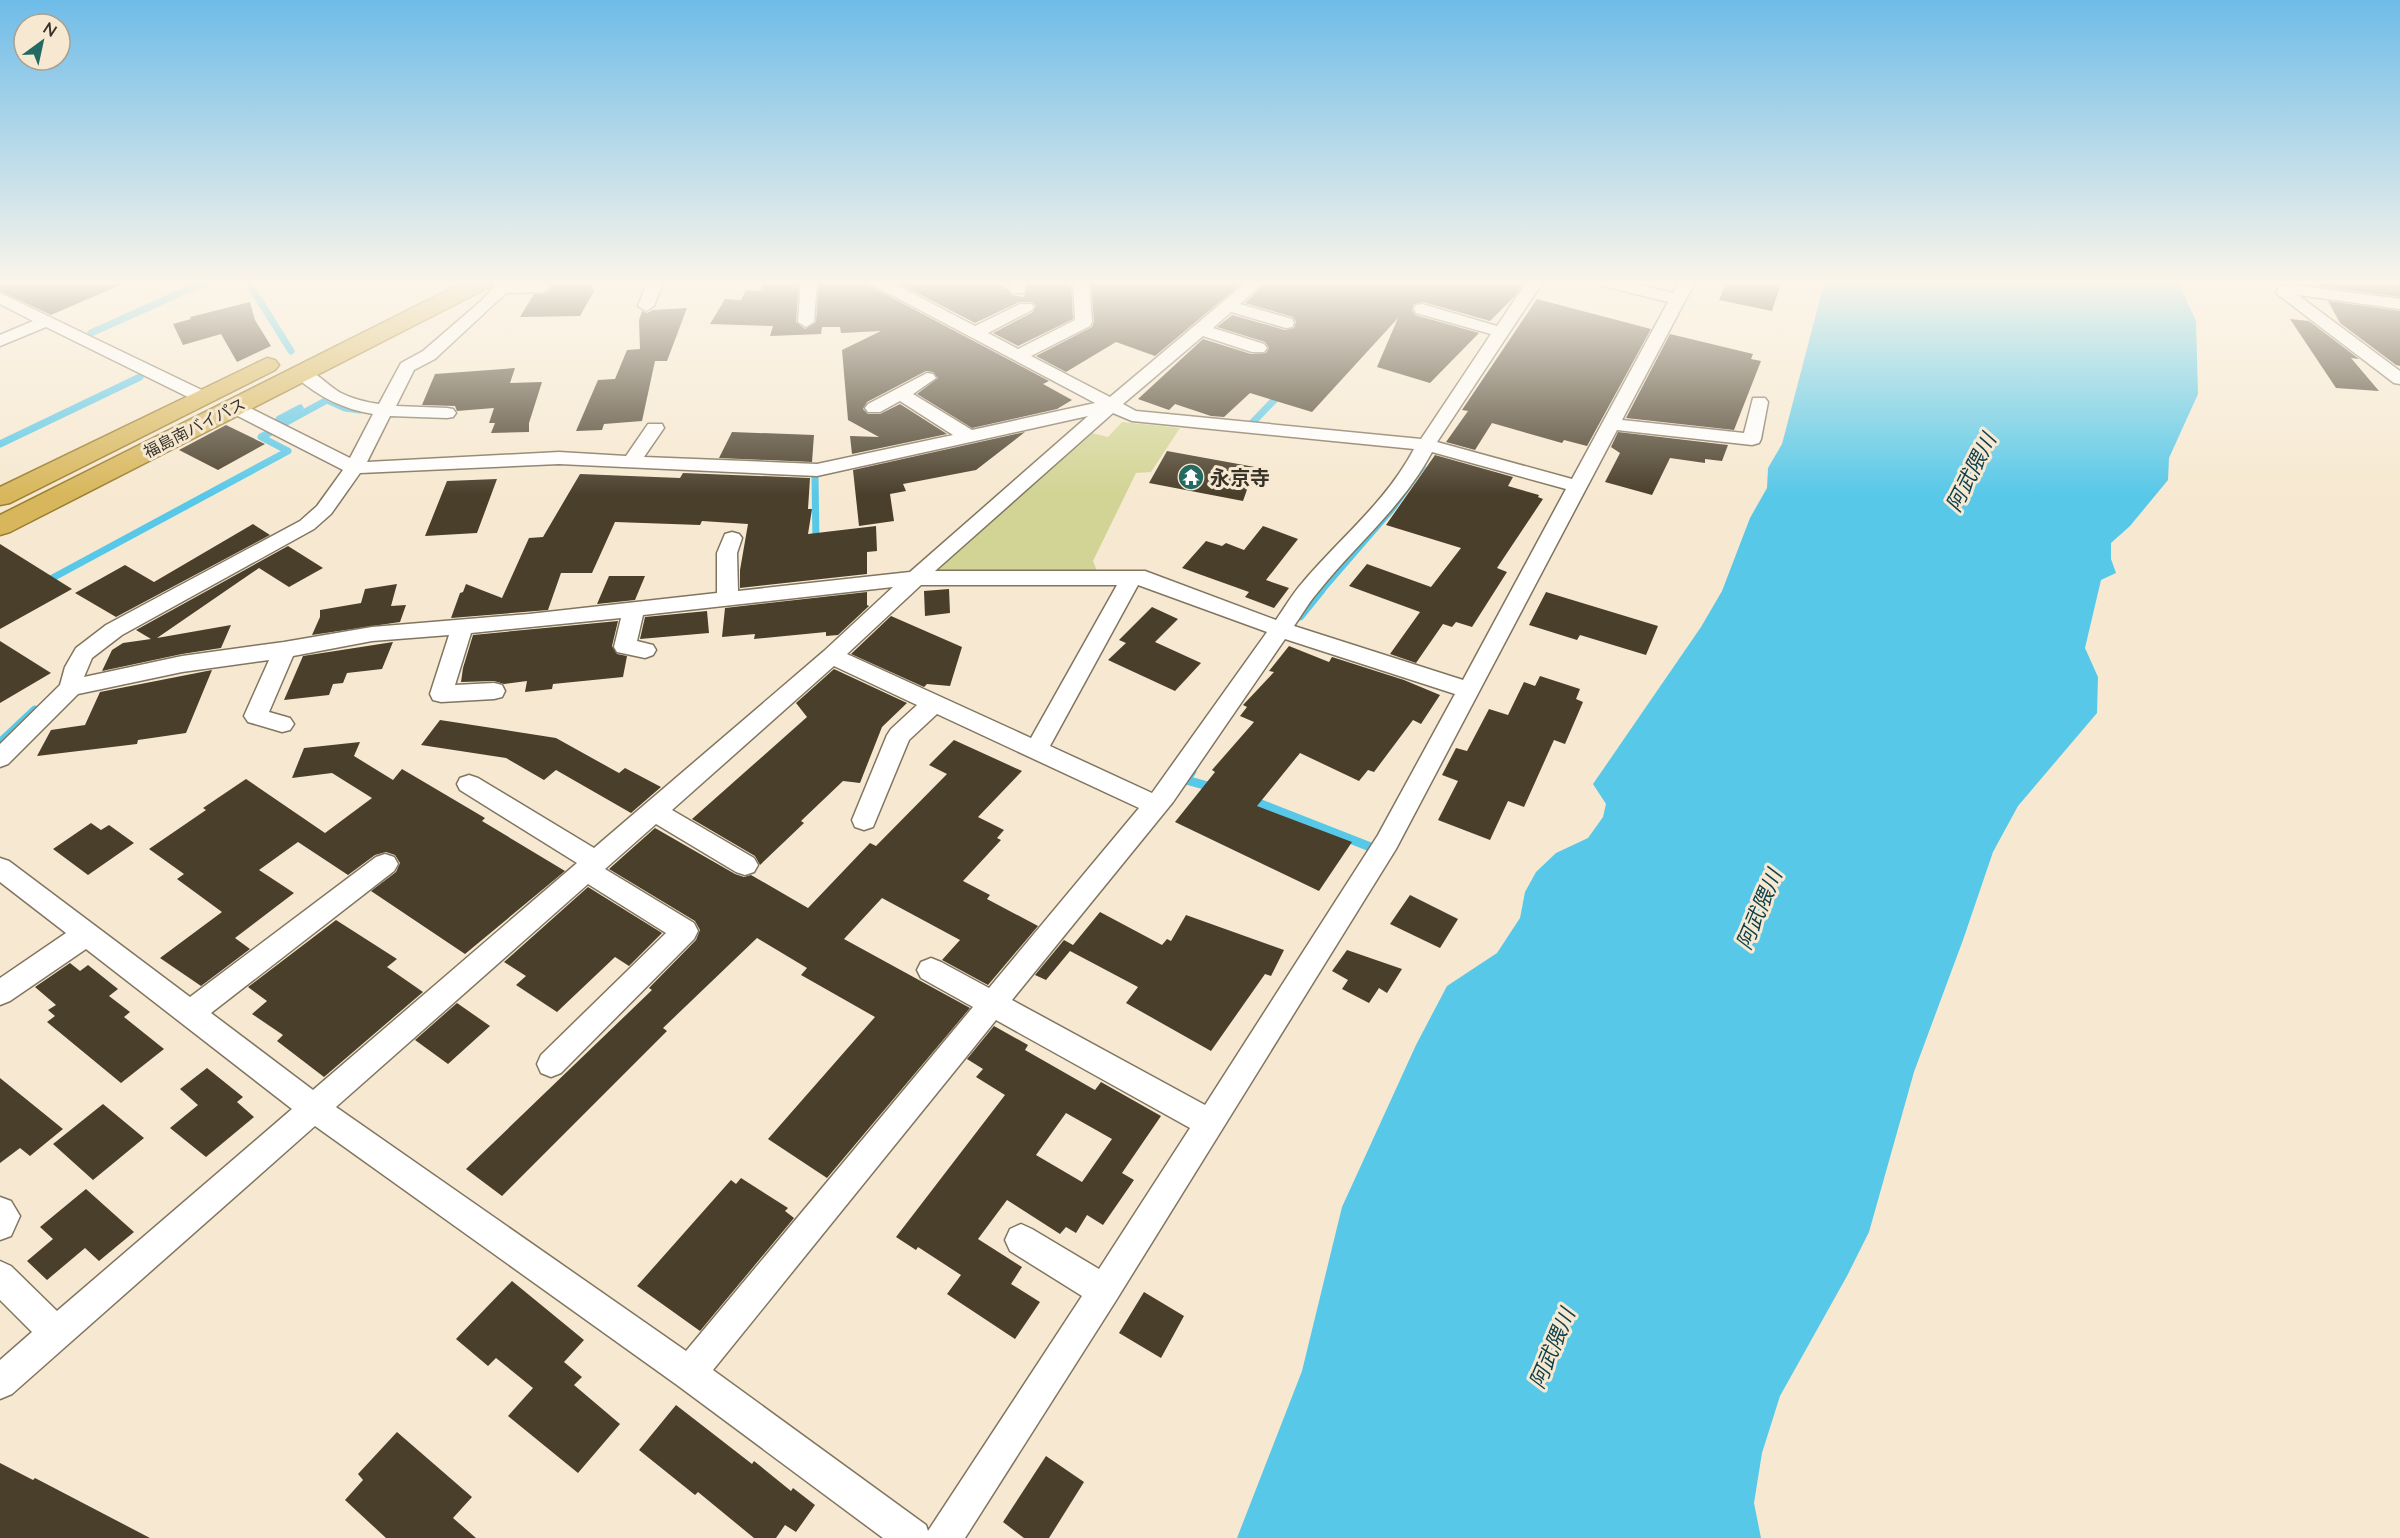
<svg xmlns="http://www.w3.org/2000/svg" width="2400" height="1538" font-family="Lato,'Noto Sans JP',sans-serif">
<rect width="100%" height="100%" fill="#f7e9d1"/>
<path fill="#d1d494" d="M 1122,422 L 1180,428 L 1151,472 L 1136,473 L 1093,561 L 1098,573 L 940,574 L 935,567 L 1088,432 L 1108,437 Z"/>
<path fill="#58c8e8" d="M 1825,280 L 2177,280 L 2196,321 L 2198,394 L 2169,458 L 2168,480 L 2130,526 L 2111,543 L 2111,559 L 2116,573 L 2101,580 L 2085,648 L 2098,677 L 2097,713 L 2018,806 L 1993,852 L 1963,940 L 1914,1072 L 1869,1232 L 1847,1276 L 1780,1396 L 1762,1453 L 1754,1503 L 1761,1538 L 1237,1538 L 1302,1371 L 1342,1207 L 1416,1045 L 1447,986 L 1497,953 L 1520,918 L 1525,892 L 1536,872 L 1556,853 L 1588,838 L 1603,817 L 1606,804 L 1593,784 L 1701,627 L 1722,591 L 1750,518 L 1767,488 L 1768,468 L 1782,444 Z"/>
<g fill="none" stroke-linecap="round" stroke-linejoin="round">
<path stroke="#58c8e8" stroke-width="7" d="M 247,280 L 291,351
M 91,333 L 209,280
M 279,419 L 300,408
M 1253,422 L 1281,393
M 283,424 L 327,400 L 345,408 L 360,410
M 0,444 L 140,377
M 815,475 L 816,544
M 45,582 L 288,451 L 261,437 L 271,432
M 1320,592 L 1391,510 L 1422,467"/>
<path stroke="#58c8e8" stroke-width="9" d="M 1300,616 L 1321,590
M 0,743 L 35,710
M 1192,771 L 1186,780 L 1215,788
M 1248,799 L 1373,848"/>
</g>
<path fill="#4a3f2b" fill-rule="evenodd" d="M 0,280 L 132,280 L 51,315 L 0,291 Z
M 543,280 L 596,280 L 591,289 L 595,289 L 580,316 L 520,317 L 534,294 L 543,294 L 552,288 Z
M 766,280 L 799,280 L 796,322 L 805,329 L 816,322 L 819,280 L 865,280 L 868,285 L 1049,381 L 1043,384 L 1072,400 L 1057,409 L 972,428 L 917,394 L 938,378 L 933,372 L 926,371 L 867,402 L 863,409 L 868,414 L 880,414 L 900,404 L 947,434 L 852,454 L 850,436 L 879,437 L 848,420 L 842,350 L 881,331 L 841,333 L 840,327 L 822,327 L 821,334 L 770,336 L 773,326 L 710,324 L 725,299 L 741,300 L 746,290 L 760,291 Z
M 892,280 L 990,280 L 1009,290 L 1011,295 L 1024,297 L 1028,280 L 1063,280 L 1063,283 L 1071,282 L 1073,319 L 1018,346 L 993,333 L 1033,312 L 1036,306 L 1032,302 L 1019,302 L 975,323 Z
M 1246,280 L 1155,356 L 1116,342 L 1066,372 L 1036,356 L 1092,327 L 1094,322 L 1091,281 Z
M 1269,280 L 1525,280 L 1515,296 L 1490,321 L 1423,302 L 1414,304 L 1412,310 L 1415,315 L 1479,333 L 1430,383 L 1377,367 L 1398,318 L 1312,412 L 1250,393 L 1224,417 L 1211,416 L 1175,404 L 1169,410 L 1138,399 L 1203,339 L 1251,354 L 1266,353 L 1269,348 L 1265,342 L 1217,327 L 1232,315 L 1285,330 L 1294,328 L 1296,322 L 1293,317 L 1245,303 Z
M 1727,280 L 1782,280 L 1772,311 L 1719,300 Z
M 2316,280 L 2400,280 L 2400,297 L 2319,286 Z
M 1537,299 L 1651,329 L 1587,446 L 1564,440 L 1562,443 L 1492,423 L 1475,450 L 1446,442 L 1468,411 L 1462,410 Z
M 2328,301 L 2400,311 L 2400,366 L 2396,365 L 2340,323 Z
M 250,302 L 255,320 L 271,346 L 237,362 L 221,334 L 183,345 L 173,324 L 191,319 L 190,317 Z
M 687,308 L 667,361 L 655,361 L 642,421 L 604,424 L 602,430 L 576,431 L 598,380 L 615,379 L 627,350 L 640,349 L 639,320 L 642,311 L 647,313 L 653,310 Z
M 2290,319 L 2309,321 L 2359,359 L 2351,358 L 2379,391 L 2336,388 Z
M 1670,334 L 1753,354 L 1751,359 L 1761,361 L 1734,430 L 1626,418 Z
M 515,368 L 510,383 L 542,382 L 529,423 L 529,432 L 491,433 L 495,423 L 489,423 L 494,408 L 457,411 L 455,406 L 422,405 L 435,374 Z
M 226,425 L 265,444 L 218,470 L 179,450 Z
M 732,432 L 814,435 L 812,462 L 719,458 Z
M 1025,432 L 976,470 L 903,484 L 906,491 L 890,494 L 894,521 L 859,526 L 853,470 Z
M 1618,432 L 1728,445 L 1722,461 L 1705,459 L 1705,463 L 1670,458 L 1652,495 L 1605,482 L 1620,453 L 1611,447 Z
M 1167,451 L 1255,467 L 1243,501 L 1149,483 Z
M 1435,455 L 1513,477 L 1508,486 L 1539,495 L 1538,497 L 1543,499 L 1497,568 L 1507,572 L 1472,627 L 1456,622 L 1452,627 L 1443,624 L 1416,663 L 1390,654 L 1420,612 L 1349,586 L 1367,564 L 1431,587 L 1461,548 L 1386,525 Z
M 683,473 L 810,478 L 808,509 L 812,509 L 808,534 L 876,526 L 877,551 L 867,552 L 867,574 L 740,588 L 740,570 L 748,524 L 702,521 L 700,525 L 615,522 L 592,573 L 561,573 L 548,610 L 451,618 L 460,593 L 463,592 L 466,584 L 502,598 L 529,538 L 543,537 L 580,474 L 680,478 Z
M 497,479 L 477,533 L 425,536 L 447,481 Z
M 253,524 L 270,535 L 116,617 L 75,593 L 125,565 L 154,582 Z
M 1263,526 L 1298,539 L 1266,580 L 1289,588 L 1274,608 L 1245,597 L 1249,592 L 1182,568 L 1206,541 L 1222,546 L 1226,543 L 1244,550 Z
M 0,544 L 72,589 L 0,629 Z
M 288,546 L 323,568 L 289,587 L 259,568 L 157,638 L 231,625 L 221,648 L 182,654 L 102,671 L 112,650 L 123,643 L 151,639 L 136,630 Z
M 609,576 L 645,576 L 635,600 L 597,604 Z
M 397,584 L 391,606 L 406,605 L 400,622 L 312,635 L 320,617 L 320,610 L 361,603 L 365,589 Z
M 949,589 L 950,613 L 925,616 L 924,591 Z
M 867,592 L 867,605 L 869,606 L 838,635 L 826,636 L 826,632 L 754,639 L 755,634 L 722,637 L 725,608 Z
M 1546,592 L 1658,626 L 1646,655 L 1580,635 L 1577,640 L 1529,625 Z
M 1152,607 L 1178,619 L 1155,642 L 1201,663 L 1175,691 L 1108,660 L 1126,643 L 1119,640 Z
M 707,611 L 709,633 L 640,639 L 645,617 Z
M 891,616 L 962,647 L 950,686 L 927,684 L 924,687 L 851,654 Z
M 618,621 L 612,646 L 617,654 L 627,656 L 623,677 L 553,684 L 552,689 L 525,692 L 527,681 L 504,684 L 494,681 L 461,682 L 463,668 L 473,635 Z
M 0,641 L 51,673 L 0,703 Z
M 393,642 L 382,669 L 347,673 L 343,683 L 333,684 L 329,695 L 284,700 L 303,656 Z
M 1289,646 L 1329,662 L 1332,657 L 1404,680 L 1440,695 L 1421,724 L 1413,720 L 1374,772 L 1368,770 L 1359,781 L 1300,753 L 1257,806 L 1352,842 L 1319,891 L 1175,822 L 1215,772 L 1212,770 L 1254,722 L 1240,716 L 1247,707 L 1243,705 L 1274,672 L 1269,671 Z
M 834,669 L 907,703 L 882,727 L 860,783 L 843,781 L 801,821 L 804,823 L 760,865 L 755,856 L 692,819 L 807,717 L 796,703 Z
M 212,670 L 186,733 L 138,740 L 137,744 L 37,756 L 51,730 L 85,725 L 100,692 Z
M 1540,676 L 1580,689 L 1576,699 L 1583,702 L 1565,744 L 1554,740 L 1524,807 L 1508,801 L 1490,840 L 1438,820 L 1458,781 L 1442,775 L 1456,748 L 1467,751 L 1489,709 L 1508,715 L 1524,682 L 1535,686 Z
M 440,720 L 556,738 L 619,773 L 625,768 L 661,787 L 631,813 L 556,770 L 544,780 L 506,758 L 421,745 Z
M 954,740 L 1022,771 L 978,817 L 1004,830 L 997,838 L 1001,840 L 963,881 L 990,895 L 987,899 L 1038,926 L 988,985 L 942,960 L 960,940 L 882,898 L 844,939 L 970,1008 L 827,1178 L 768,1139 L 875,1017 L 801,975 L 807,968 L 757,938 L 663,1028 L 667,1031 L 502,1196 L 466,1169 L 652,990 L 649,988 L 696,940 L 700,930 L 695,921 L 609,869 L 655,828 L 735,874 L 744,877 L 751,875 L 808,908 L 870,843 L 876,846 L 947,774 L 929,765 Z
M 360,742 L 354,756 L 393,780 L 402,769 L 485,818 L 482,821 L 565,871 L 465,954 L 371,891 L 396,872 L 400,863 L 395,855 L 386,852 L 375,855 L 348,875 L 298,842 L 259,870 L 294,893 L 235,938 L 250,949 L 201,986 L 160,958 L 222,912 L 177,879 L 184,874 L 149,849 L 206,810 L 203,808 L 246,779 L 325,833 L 372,798 L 332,773 L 292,778 L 304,748 Z
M 91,823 L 101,830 L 109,825 L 134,843 L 88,875 L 53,849 Z
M 588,887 L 662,933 L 629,966 L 615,957 L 557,1012 L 516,985 L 526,976 L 504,962 Z
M 1410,895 L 1458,919 L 1440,948 L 1390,924 Z
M 1100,912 L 1162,945 L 1167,939 L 1171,941 L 1186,915 L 1284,950 L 1271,976 L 1265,974 L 1211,1051 L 1126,1003 L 1138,987 L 1070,951 L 1046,980 L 1035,975 L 1064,940 L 1073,945 Z
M 336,920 L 397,959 L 387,967 L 423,992 L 324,1077 L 277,1041 L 283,1035 L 252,1014 L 267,1001 L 248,987 Z
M 1347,950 L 1402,969 L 1387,993 L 1379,988 L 1369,1003 L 1342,989 L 1348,980 L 1332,971 Z
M 70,963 L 80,971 L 88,965 L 118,989 L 109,996 L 130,1012 L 124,1017 L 164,1049 L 121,1083 L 47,1022 L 55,1016 L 48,1010 L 56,1005 L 35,987 Z
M 457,1003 L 490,1026 L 448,1064 L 415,1040 Z
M 994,1026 L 1028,1045 L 1025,1050 L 1095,1090 L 1101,1082 L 1161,1116 L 1122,1173 L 1134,1180 L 1103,1225 L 1087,1215 L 1076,1233 L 1066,1227 L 1060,1234 L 1007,1200 L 978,1239 L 1022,1267 L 1011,1284 L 1040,1302 L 1015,1339 L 947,1294 L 961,1275 L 918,1247 L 916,1250 L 896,1237 L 1005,1095 L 976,1077 L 983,1069 L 967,1059 ZM 1066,1113 L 1112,1139 L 1082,1182 L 1036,1155 Z
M 207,1068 L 243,1097 L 237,1102 L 254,1117 L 206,1157 L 170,1128 L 198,1105 L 180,1089 Z
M 0,1078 L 63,1129 L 30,1156 L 20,1148 L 0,1163 Z
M 103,1104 L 144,1138 L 93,1180 L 53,1144 Z
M 741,1178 L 788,1208 L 785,1211 L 794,1218 L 700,1331 L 637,1286 L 731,1180 L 736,1184 Z
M 86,1189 L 134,1232 L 99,1261 L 85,1248 L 47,1280 L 27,1261 L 53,1239 L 40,1227 Z
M 512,1281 L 584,1340 L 564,1362 L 582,1377 L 574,1385 L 620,1424 L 578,1473 L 508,1416 L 533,1388 L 496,1358 L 488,1366 L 456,1339 Z
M 1144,1292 L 1184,1316 L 1161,1358 L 1119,1333 Z
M 676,1405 L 752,1464 L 754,1461 L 791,1491 L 793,1488 L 815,1505 L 796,1532 L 785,1525 L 776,1538 L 754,1538 L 698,1492 L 695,1495 L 639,1450 Z
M 397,1432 L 472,1497 L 453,1518 L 476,1538 L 386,1538 L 345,1500 L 363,1480 L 358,1474 Z
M 1046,1456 L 1084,1482 L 1049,1538 L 1024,1538 L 1003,1522 Z
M 0,1463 L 33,1480 L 35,1478 L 150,1538 L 0,1538 Z"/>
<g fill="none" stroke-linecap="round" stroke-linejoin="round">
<g stroke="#81755f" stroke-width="3">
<path id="minor" d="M 500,280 L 517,280 L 515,283 L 542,282 L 550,287 L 542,292 L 506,293 L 435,359 L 414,370 L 396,406 L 447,408 L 453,409 L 456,413 L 453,417 L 447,418 L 390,416 L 367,462 L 559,452 L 626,456 L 648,424 L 662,424 L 664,428 L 644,457 L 817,464 L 953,435 L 900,401 L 880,412 L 868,412 L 865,408 L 868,404 L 927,373 L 933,374 L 936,378 L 913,394 L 972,430 L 1095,403 L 869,283 L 867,280 L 887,280 L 975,326 L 1020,304 L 1032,304 L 1034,307 L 1032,310 L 988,333 L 1018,349 L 1075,320 L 1073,280 L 1089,280 L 1092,322 L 1090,326 L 1031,356 L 1110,397 L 1249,280 L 1267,280 L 1240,304 L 1292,319 L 1294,323 L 1292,327 L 1286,328 L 1231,312 L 1213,328 L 1264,344 L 1267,348 L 1264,352 L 1252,352 L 1203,336 L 1123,404 L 1136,411 L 1421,439 L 1491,334 L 1416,313 L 1414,309 L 1416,305 L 1422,304 L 1497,326 L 1528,280 L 1544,280 L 1437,442 L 1572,479 L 1668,302 L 1592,283 L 1590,280 L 1618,280 L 1673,293 L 1680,280 L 1696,280 L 1622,420 L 1744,433 L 1753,398 L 1765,398 L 1768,402 L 1761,439 L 1759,443 L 1752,445 L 1617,430 L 1396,849 L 1115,1302 L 965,1538 L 883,1538 L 677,1385 L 315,1126 L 12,1394 L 0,1399 L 0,1360 L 32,1332 L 0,1300 L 0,1261 L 11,1266 L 57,1311 L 292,1109 L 86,949 L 10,1001 L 0,1005 L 0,978 L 66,933 L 0,882 L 0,858 L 9,861 L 190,997 L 376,857 L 385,854 L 394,857 L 398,864 L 394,871 L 211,1013 L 313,1090 L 577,863 L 460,790 L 457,784 L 460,778 L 469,775 L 478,778 L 594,848 L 824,651 L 893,587 L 643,615 L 637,641 L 653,645 L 656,650 L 653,655 L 645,658 L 617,652 L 614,647 L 621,618 L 471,633 L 455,685 L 494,683 L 502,685 L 505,691 L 502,697 L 494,699 L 441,702 L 433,700 L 430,694 L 449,635 L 372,641 L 293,656 L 269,712 L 290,718 L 294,724 L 290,730 L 282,732 L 248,722 L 244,716 L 269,660 L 182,672 L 78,694 L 8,764 L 0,767 L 0,744 L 60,685 L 65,667 L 76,648 L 106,625 L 300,521 L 317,506 L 343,470 L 228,411 L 225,407 L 228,403 L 240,403 L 350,458 L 373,414 C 343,409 319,397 296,377 L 293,373 L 296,369 C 312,365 327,386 341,393 C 353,399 365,402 379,404 L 401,363 L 423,351 L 481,301 ZM 1113,413 L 1132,421 L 1414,449 C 1386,502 1341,537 1303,582 C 1293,593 1285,607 1276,620 L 1145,571 L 935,571 ZM 1088,416 L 910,572 L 738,591 L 737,553 L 742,538 L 739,534 L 732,532 L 725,534 L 717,553 L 717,593 L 529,614 L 372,627 L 284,642 L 182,656 L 84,677 L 92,658 L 122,635 L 314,529 L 331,514 L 360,473 L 559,464 L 817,476 ZM 1432,452 L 1566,489 L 1463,680 L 1294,626 C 1302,615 1309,602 1318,592 C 1356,544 1402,508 1432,452 ZM 921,585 L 1117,585 L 1031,738 L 847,654 ZM 1138,585 L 1267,632 L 1152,793 L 1050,746 ZM 1285,639 L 1455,694 L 1378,835 L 1205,1105 L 1012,1000 L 1173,802 ZM 834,666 L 917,705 L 891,729 L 887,735 L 852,820 L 855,827 L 864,830 L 873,827 L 909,740 L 937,714 L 1139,808 L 989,988 L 941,962 L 931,958 L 921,962 L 917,970 L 921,978 L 973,1007 L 686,1351 L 336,1107 L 588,884 L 666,933 L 541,1055 L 537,1064 L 541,1073 L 551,1077 L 561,1073 L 694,939 L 698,931 L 694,923 L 605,869 L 656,824 L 736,872 L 745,875 L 754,872 L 758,865 L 754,858 L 672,810 ZM 996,1020 L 1190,1128 L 1099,1269 L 1032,1229 L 1021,1224 L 1010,1229 L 1005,1240 L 1010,1251 L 1082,1296 L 928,1531 L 926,1525 L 713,1370 Z
M 648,280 L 664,280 L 654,306 L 646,311 L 638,306 Z
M 801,280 L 817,280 L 814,322 L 806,327 L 798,322 Z
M 1010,280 L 1026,280 L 1024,293 L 1012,293 Z
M 2294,285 L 2400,299 L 2400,309 L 2298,295 L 2400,371 L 2400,384 L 2394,383 L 2276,293 L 2279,287 Z
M 0,293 L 208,393 L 211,397 L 208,401 L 196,401 L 46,327 L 0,346 L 0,335 L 33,321 L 0,304 Z
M 0,1197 L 11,1201 L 20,1216 L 11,1236 L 0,1240 Z"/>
</g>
<g stroke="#9a7d30" stroke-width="3">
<path id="trunk" d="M 468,280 L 496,280 L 493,285 L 10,532 L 0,535 L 0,515 Z
M 267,358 L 275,360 L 279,365 L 275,370 L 10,503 L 0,505 L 0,487 Z"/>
</g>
<use href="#minor" fill="#fff" fill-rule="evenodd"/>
<use href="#trunk" fill="#d8b75c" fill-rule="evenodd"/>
</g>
<linearGradient id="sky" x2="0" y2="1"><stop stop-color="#6ebce8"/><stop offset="0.57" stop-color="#fbf5ea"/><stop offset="1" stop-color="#fbf5ea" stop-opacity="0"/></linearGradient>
<rect width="2400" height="495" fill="url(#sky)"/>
<defs>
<g id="temple-disc" transform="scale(1.35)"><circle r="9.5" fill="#236b62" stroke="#f7e9d1"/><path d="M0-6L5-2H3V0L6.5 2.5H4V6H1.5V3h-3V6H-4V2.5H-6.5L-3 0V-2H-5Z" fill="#fff"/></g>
</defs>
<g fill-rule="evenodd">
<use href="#temple-disc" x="1191" y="477"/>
</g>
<g text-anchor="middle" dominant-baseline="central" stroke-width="6" stroke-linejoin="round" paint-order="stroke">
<g font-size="16" fill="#383329" stroke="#f7e9d1">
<text transform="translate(194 427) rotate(-27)">福島南バイパス</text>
</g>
<g font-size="20" font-weight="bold" fill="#383329" stroke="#f7e9d1" text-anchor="start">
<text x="1210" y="477">永京寺</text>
</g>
<g font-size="21" font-style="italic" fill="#0e414e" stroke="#f7e9d1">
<text transform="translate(1970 472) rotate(-63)">阿武隈川</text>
<text transform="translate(1758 909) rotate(-67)">阿武隈川</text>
<text transform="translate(1551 1348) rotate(-67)">阿武隈川</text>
</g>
</g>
<g transform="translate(42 42) rotate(33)"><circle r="28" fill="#f7e9d1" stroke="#aba08e" stroke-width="1.5"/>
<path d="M0-4.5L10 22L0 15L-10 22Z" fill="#236b62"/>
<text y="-9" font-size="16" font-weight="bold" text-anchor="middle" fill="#383329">N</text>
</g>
</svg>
